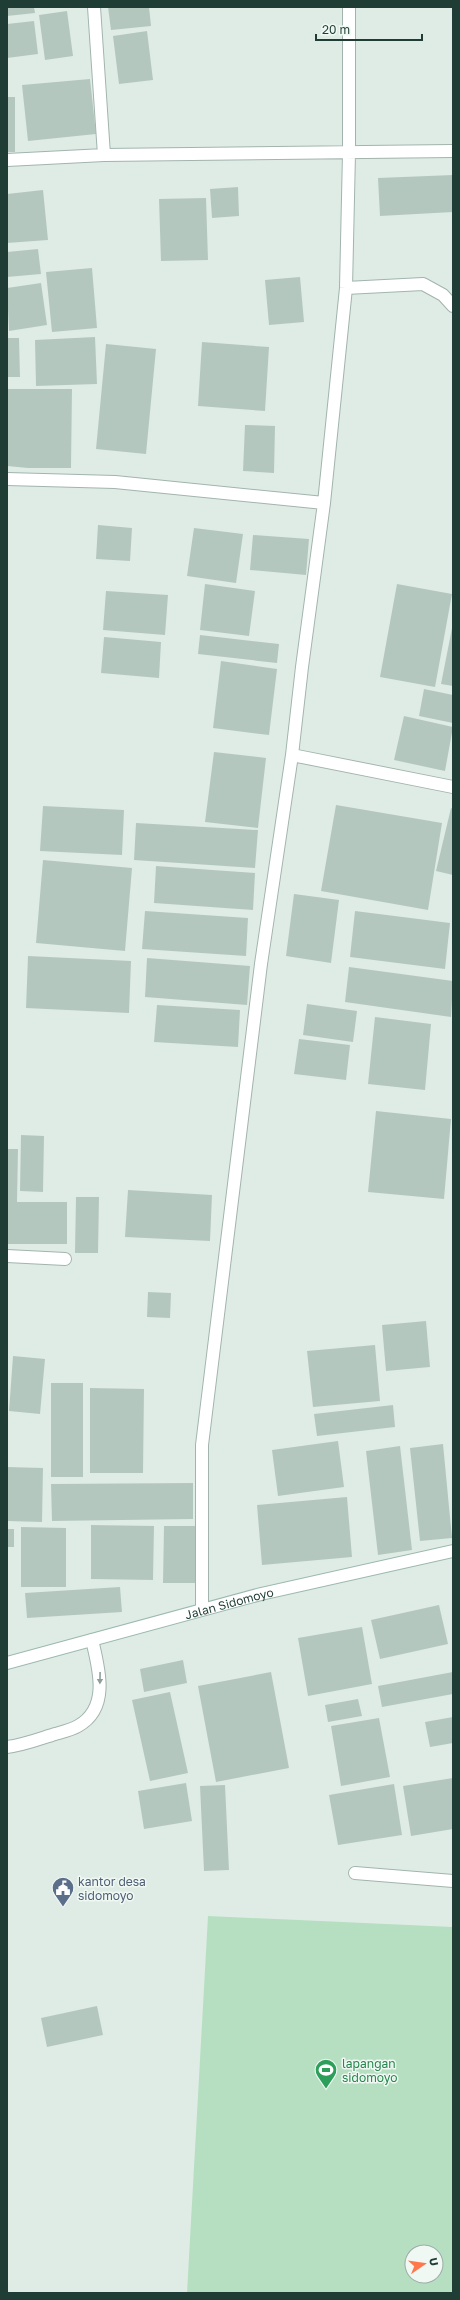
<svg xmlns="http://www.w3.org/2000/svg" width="460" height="2300" font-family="'Golos Text',sans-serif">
<rect width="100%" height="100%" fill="#dfece6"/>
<path fill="#b6dfc1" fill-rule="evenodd" d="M 208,1916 L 453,1927 L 453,2293 L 187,2293 ZM 412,2252 L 436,2252 L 436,2276 L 412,2276 Z"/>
<path fill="#b4c7bf" d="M 7,7 L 34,7 L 35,13 L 7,16 Z
M 108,7 L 149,7 L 151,26 L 111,30 Z
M 67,11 L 73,56 L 45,60 L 39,15 Z
M 34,21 L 38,54 L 7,58 L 7,24 Z
M 147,31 L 153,80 L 119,84 L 113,36 Z
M 90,79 L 96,134 L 28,141 L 22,85 Z
M 7,97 L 15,97 L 15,152 L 7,152 Z
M 453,175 L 453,212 L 380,216 L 378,178 Z
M 238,187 L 239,216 L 212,218 L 210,189 Z
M 43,190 L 48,240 L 7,243 L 7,194 Z
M 206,198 L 208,260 L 161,261 L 159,199 Z
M 38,249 L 41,274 L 7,277 L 7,252 Z
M 92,268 L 97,328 L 52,332 L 46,272 Z
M 300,277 L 304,322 L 269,325 L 265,280 Z
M 41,283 L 47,325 L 9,331 L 7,288 Z
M 95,337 L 97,384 L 36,386 L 35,340 Z
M 7,338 L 19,338 L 20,377 L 7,377 Z
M 202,342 L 269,347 L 265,411 L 198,406 Z
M 106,344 L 156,349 L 146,454 L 96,449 Z
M 8,389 L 72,389 L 71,468 L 28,468 L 7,466 Z
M 245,425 L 275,426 L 274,473 L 243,471 Z
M 98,525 L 132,528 L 130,561 L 96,559 Z
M 194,528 L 243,534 L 236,583 L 187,576 Z
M 253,535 L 309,539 L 306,575 L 250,570 Z
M 205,584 L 255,591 L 249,636 L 200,630 Z
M 397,584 L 452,594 L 435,687 L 380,677 Z
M 106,591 L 168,595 L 165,635 L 103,630 Z
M 453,623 L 453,686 L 441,684 Z
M 200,635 L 279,644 L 277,663 L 198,654 Z
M 104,637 L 161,642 L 159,678 L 101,673 Z
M 221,661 L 277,669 L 269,735 L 213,728 Z
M 424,689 L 453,695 L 453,723 L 419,716 Z
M 404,716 L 453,727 L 445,771 L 394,760 Z
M 214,752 L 266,758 L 258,828 L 205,822 Z
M 336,805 L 442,823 L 428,910 L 321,891 Z
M 43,806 L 124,810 L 122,855 L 40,851 Z
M 451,808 L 453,809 L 453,875 L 436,871 Z
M 136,823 L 258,830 L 255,868 L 134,860 Z
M 43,860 L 132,868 L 125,951 L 36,943 Z
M 156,866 L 255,873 L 253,910 L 154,903 Z
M 294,894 L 339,900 L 331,963 L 286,956 Z
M 145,911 L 248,918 L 246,956 L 142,949 Z
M 355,911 L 450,923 L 445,969 L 350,957 Z
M 28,956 L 131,961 L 129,1013 L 26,1008 Z
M 147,958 L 250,966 L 247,1005 L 145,997 Z
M 349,967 L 453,981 L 451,1017 L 345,1002 Z
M 307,1004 L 357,1011 L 353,1042 L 303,1035 Z
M 157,1005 L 240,1010 L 238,1047 L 154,1042 Z
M 375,1017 L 431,1024 L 425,1090 L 368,1084 Z
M 299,1039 L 350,1045 L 346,1080 L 294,1074 Z
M 376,1111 L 451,1119 L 444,1199 L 368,1192 Z
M 21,1135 L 44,1136 L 43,1192 L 20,1191 Z
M 7,1149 L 18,1149 L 17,1202 L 67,1202 L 67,1244 L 7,1244 Z
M 128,1190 L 212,1195 L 210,1241 L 125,1237 Z
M 76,1197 L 99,1197 L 98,1253 L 75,1253 Z
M 148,1292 L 171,1293 L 170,1318 L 147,1317 Z
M 426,1321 L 430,1367 L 386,1371 L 382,1325 Z
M 375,1345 L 380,1401 L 313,1407 L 307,1351 Z
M 13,1356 L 45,1359 L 40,1414 L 9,1411 Z
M 51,1383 L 83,1383 L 83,1477 L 51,1477 Z
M 90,1388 L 144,1389 L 143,1473 L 90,1473 Z
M 393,1405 L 395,1427 L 317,1436 L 314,1414 Z
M 338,1441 L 344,1487 L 278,1496 L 272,1450 Z
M 443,1444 L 452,1538 L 420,1541 L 410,1448 Z
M 400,1446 L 412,1550 L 378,1555 L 366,1451 Z
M 7,1467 L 43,1468 L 42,1522 L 7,1521 Z
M 193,1483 L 193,1519 L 52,1521 L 51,1484 Z
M 347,1497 L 352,1557 L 262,1565 L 257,1505 Z
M 91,1525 L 154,1526 L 153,1580 L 91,1579 Z
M 164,1526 L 198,1526 L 198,1583 L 163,1583 Z
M 21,1527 L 66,1528 L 66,1587 L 21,1587 Z
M 7,1529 L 14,1529 L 14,1547 L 7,1547 Z
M 120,1587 L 122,1612 L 27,1618 L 25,1593 Z
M 439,1605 L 448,1644 L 380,1659 L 371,1620 Z
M 362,1627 L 372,1684 L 308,1696 L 298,1638 Z
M 183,1660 L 187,1683 L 144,1692 L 140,1669 Z
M 271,1672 L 289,1768 L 216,1782 L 198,1686 Z
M 453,1672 L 453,1694 L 382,1707 L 378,1686 Z
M 170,1692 L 188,1773 L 150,1781 L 132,1700 Z
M 358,1699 L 362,1716 L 328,1722 L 325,1705 Z
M 453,1717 L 453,1743 L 430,1747 L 425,1722 Z
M 379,1718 L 390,1777 L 341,1786 L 331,1726 Z
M 453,1778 L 453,1829 L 411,1836 L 403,1786 Z
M 186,1783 L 192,1821 L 144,1829 L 138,1791 Z
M 394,1784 L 402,1835 L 338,1845 L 329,1795 Z
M 225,1785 L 229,1870 L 204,1871 L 200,1786 Z
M 97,2006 L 103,2035 L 47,2047 L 41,2018 Z"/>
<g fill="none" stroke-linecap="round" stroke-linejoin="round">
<g stroke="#a2b4ad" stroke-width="14">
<path id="lane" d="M 7,1747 C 24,1745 39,1739 55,1734 C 62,1732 71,1730 78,1726 C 110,1708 99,1669 92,1640"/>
</g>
<g stroke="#a2b4ad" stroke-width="14">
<path id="street" d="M 94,7 L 104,155 L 453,151
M 7,160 L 104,155
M 346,288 L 423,284 L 443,295 L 453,306
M 7,479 L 115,482 L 324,503
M 292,755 L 453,787
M 7,1256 L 65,1259
M 202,1609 L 202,1445 L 261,964 L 292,755 L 302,667 L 324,503 L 346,288 L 349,153 L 349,7
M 355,1873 L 453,1881"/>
</g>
<g stroke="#9db9af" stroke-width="14">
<g id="secondary">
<path id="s1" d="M 7,1663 L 261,1594 L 453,1551"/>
</g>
</g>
<use href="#lane" stroke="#fff" stroke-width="12"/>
<use href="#street" stroke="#fff" stroke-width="12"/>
<use href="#secondary" stroke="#fff" stroke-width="12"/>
</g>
<defs><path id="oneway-solid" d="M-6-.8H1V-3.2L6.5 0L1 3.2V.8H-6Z"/></defs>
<use fill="#8f9e9a" href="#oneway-solid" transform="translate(100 1678) rotate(91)"/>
<defs>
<g id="civic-pin" transform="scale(1.15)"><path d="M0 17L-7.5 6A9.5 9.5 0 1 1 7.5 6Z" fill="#5c6f8a" stroke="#f0f8f4"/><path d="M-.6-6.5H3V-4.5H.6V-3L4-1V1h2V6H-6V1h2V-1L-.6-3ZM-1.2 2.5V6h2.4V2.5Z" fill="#fff"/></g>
<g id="stadium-pin" transform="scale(1.15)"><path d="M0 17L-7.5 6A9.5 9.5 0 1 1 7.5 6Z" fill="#2e9e5b" stroke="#f0f8f4"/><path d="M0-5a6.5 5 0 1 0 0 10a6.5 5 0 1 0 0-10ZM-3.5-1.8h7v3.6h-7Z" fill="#fff"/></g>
</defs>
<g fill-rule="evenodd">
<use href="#civic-pin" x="63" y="1888"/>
<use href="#stadium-pin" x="326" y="2070"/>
</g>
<g text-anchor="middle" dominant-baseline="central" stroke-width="3" stroke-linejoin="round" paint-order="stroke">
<g font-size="12" fill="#1f3d35" stroke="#f0f8f4">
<text stroke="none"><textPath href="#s1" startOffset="230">Jalan Sidomoyo</textPath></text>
</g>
<g font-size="12" fill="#4e5e75" stroke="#f0f8f4" text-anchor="start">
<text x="78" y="1881">kantor desa<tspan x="78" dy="14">sidomoyo</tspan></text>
</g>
<g font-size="12" fill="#27864d" stroke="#f0f8f4" text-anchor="start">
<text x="342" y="2063">lapangan<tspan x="342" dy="14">sidomoyo</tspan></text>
</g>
</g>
<rect width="460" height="2300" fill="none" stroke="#1f3d35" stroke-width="16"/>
<g transform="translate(424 2264) rotate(77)"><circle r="19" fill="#f0f8f4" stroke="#9cada8"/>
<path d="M0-3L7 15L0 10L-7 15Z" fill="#fe784c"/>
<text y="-6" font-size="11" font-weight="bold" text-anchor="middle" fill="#1f3d35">U</text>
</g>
<path d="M316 34v6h106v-6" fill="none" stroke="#1f3d35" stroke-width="2"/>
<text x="322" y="34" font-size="12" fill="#1f3d35" stroke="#f0f8f4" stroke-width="3" paint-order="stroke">20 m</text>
</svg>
